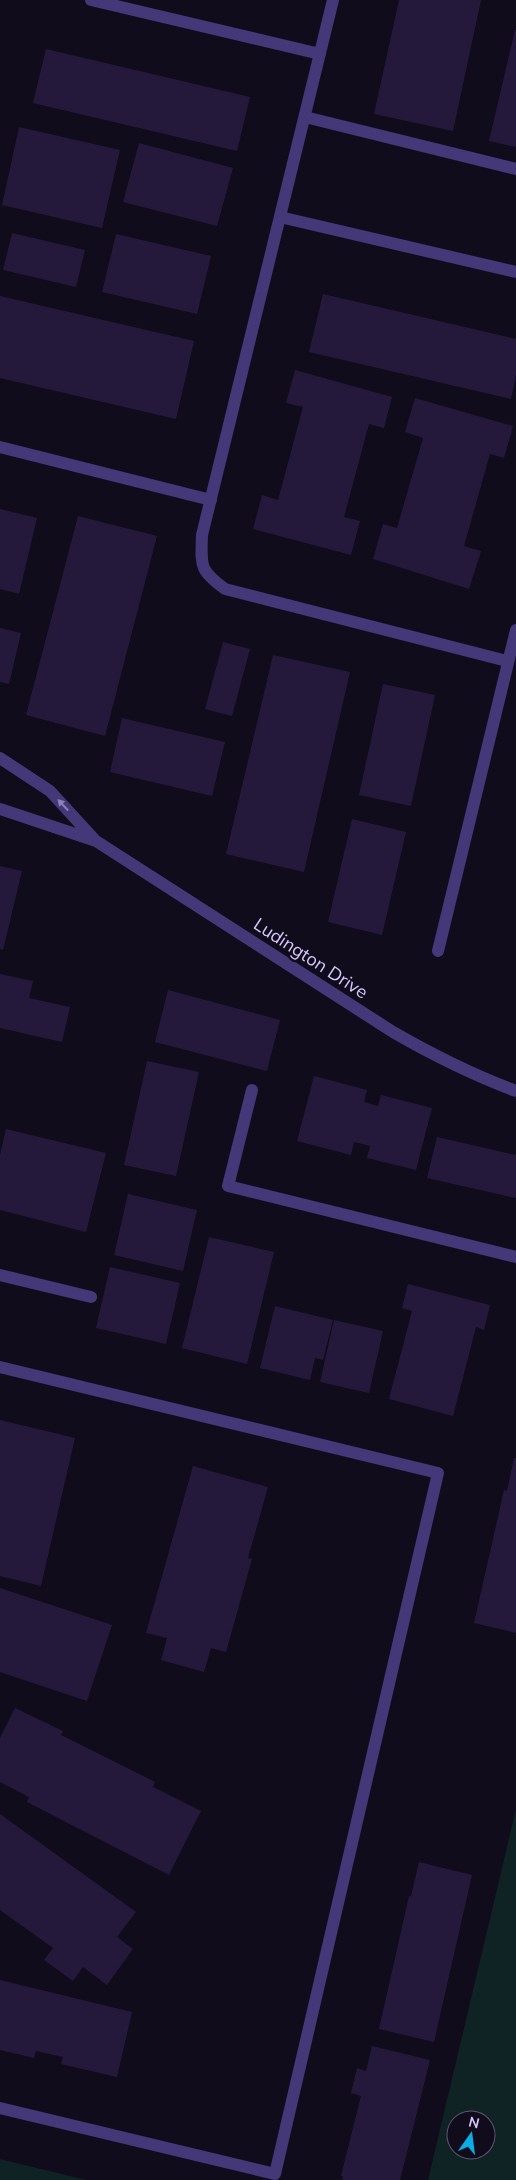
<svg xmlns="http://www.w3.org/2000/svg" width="516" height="2180" font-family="Mulish,sans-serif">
<rect width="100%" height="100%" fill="#110c1b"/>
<path fill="#0f2224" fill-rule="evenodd" d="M 516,1809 L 516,2180 L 428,2180 ZM 456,2120 L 486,2120 L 486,2150 L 456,2150 Z
M 0,2159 L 86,2180 L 0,2180 Z"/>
<path fill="#25193b" d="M 399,0 L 481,0 L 453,131 L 374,114 Z
M 515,30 L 516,30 L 516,147 L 489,141 Z
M 46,49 L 250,97 L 237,151 L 33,103 Z
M 19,127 L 120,150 L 102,228 L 2,205 Z
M 139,143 L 233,168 L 217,226 L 123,202 Z
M 12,233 L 85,250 L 76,287 L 3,270 Z
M 116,234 L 211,256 L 197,314 L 102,292 Z
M 323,294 L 516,339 L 516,375 L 511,399 L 309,352 Z
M 0,296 L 194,341 L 176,419 L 0,378 Z
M 295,370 L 392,397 L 384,428 L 369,424 L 344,517 L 360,521 L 351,555 L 253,529 L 262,495 L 278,500 L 303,407 L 286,403 Z
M 415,398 L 513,426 L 504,458 L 490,454 L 464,546 L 481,551 L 469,589 L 373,559 L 383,524 L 397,528 L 423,438 L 405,432 Z
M 0,509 L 37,518 L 19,594 L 0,589 Z
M 78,516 L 157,536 L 105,736 L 26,715 Z
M 0,628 L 21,633 L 9,684 L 0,682 Z
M 223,642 L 250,649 L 232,716 L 205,709 Z
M 273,655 L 350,672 L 304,872 L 226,854 Z
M 383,684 L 435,695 L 411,806 L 359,795 Z
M 122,718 L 225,742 L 212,796 L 110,772 Z
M 352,819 L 406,832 L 382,935 L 328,922 Z
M 0,866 L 22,871 L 3,950 L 0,949 Z
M 0,974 L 33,981 L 29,998 L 70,1007 L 62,1042 L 0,1028 Z
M 168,990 L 280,1020 L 267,1071 L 155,1042 Z
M 147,1061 L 199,1072 L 176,1176 L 124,1165 Z
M 314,1076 L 367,1090 L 364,1102 L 378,1106 L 381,1095 L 432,1108 L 416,1170 L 367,1158 L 370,1146 L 354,1142 L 351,1155 L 297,1141 Z
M 6,1129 L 106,1153 L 86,1232 L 0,1210 L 0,1155 Z
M 437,1137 L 516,1155 L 516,1198 L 427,1178 Z
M 128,1194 L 197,1210 L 183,1271 L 114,1255 Z
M 209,1237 L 274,1252 L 247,1364 L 182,1348 Z
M 110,1267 L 180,1283 L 166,1344 L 96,1328 Z
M 408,1284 L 490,1305 L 484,1330 L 476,1327 L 453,1416 L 389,1399 L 412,1311 L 402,1308 Z
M 275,1306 L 333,1320 L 323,1360 L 315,1358 L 310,1380 L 260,1368 Z
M 334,1320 L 383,1331 L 369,1393 L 320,1382 Z
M 0,1420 L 75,1438 L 41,1586 L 0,1576 Z
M 514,1458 L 516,1458 L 516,1633 L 474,1623 L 504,1490 L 507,1491 Z
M 193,1466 L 268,1487 L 248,1558 L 252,1559 L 226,1652 L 211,1648 L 204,1672 L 161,1660 L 167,1638 L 146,1633 Z
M 0,1588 L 112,1625 L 87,1701 L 0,1672 Z
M 15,1708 L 63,1731 L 61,1735 L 155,1782 L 153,1787 L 201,1811 L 169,1875 L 27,1802 L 29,1797 L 0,1782 L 0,1738 Z
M 0,1814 L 136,1912 L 117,1937 L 133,1949 L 107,1985 L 83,1967 L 73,1981 L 44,1960 L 53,1948 L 0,1910 Z
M 419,1862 L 472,1875 L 434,2042 L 379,2029 L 409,1896 L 411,1896 Z
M 0,1980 L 132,2012 L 117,2077 L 61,2064 L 63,2057 L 36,2051 L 34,2058 L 0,2050 Z
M 372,2046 L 430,2060 L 400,2180 L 342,2180 L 343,2176 L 341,2176 L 361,2096 L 351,2093 L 357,2068 L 366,2071 Z"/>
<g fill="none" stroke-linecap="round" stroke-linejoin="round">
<path stroke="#453878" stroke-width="12" d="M 91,0 L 320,54
M 333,0 L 202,535 C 201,566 199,570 225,589 L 507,661
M 305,117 L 516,169
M 280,217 L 516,272
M 0,447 L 211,500
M 0,758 L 50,791 L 94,839
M 0,809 L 96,841 L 393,1032 C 433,1055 473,1075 516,1091
M 438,951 L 516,630
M 252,1090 L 228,1186 L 516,1257
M 0,1275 L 91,1297
M 0,1367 L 438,1473 L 275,2174 L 0,2108"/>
</g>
<defs><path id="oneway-solid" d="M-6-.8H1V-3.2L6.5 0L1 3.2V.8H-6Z" transform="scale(1.25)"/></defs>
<use fill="#8e80ba" href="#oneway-solid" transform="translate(63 805) rotate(-133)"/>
<g text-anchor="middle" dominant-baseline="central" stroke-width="5" stroke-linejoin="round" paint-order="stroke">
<g font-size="18" fill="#d6c8fd" stroke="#110c1b">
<text transform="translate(311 958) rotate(33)">Ludington Drive</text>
</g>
</g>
<g transform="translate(471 2135) rotate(14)"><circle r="24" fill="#110c1b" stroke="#605775"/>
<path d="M0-4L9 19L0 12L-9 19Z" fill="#0aaee6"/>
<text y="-8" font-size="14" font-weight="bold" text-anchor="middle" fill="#d6c8fd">N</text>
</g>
</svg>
